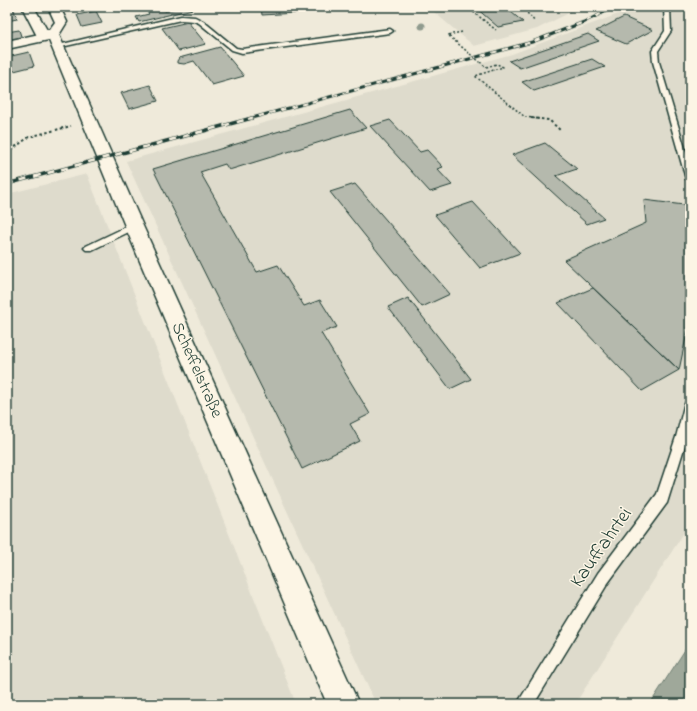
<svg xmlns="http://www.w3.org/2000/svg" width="697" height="711" font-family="'Indie Flower',sans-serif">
<rect width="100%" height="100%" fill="#efeada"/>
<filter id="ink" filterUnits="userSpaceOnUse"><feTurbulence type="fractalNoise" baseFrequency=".025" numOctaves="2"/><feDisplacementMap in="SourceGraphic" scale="8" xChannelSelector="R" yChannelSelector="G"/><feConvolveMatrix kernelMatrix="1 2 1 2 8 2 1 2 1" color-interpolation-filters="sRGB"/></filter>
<g filter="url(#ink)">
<path fill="#dedbcc" d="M 428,7 L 581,7 L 537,29 L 474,46 Z
M 637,7 L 677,7 L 687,17 L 690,40 L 690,523 L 575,704 L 376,704 L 126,161 L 512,54 Z
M 87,174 L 296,704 L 7,704 L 7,194 Z"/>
<path fill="#9fa89a" stroke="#6c7d71" d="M 690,642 L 690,704 L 650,704 Z"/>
<path fill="#b5b9ad" stroke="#1f3d34" d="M 7,7 L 13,7 L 17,19 L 7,21 Z
M 180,7 L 201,7 L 139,22 L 136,17 L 149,14 L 147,12 L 163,8 L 165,11 Z
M 261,7 L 295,7 L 295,13 L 262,15 Z
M 475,7 L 505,7 L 523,22 L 498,27 Z
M 96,11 L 102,23 L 82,27 L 77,15 Z
M 624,17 L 653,30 L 626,44 L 596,31 Z
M 188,22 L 206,44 L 179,51 L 162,28 Z
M 19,30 L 22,39 L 7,42 L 7,32 Z
M 588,34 L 599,41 L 520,68 L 509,61 Z
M 220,47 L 244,76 L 212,85 L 194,61 L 184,64 L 177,63 L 177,61 L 179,58 Z
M 29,52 L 34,66 L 10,72 L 7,67 L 7,57 Z
M 592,59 L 605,67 L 534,91 L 522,82 Z
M 150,85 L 158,101 L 129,109 L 121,93 Z
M 350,110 L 366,128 L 229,170 L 225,164 L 200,172 L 257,272 L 278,265 L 304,306 L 320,300 L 337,327 L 321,333 L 370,414 L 350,424 L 360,441 L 302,469 L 153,169 Z
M 390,120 L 420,152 L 427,150 L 443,167 L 437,169 L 452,185 L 430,192 L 370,126 Z
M 545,143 L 577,169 L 556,176 L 604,218 L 587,224 L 512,155 Z
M 355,184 L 450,294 L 422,307 L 330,192 Z
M 644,200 L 684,205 L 690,225 L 690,319 L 679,370 L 564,260 L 646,223 Z
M 473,202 L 520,253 L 480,268 L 435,215 Z
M 593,288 L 679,370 L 642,391 L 558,303 Z
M 408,298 L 471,379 L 450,389 L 388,307 Z"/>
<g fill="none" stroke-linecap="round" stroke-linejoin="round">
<g stroke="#1f3d34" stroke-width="3">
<path id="service" d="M 664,7 L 670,7 L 671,31 L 658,51 L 659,62 L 690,165 L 690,182 L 686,179 L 653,62 L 652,51 L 665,31 Z
M 181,16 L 195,17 L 203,21 L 236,48 L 242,49 L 390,29 L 393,31 L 390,33 L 242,53 L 232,50 L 199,23 L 194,21 L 181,20 L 57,48 L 54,46 Z
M 134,223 L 137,224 L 139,226 L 137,228 L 92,250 L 86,250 L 84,248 L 86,246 Z
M 690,401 L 690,429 L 667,503 L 608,583 L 534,704 L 517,704 L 598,573 L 657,494 L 676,437 L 684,406 L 686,402 Z"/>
</g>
<g stroke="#1f3d34" stroke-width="3">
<path id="minor" d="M 53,31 L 58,32 L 59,35 L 58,38 L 7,49 L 7,41 Z"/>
</g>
<g stroke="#1f3d34" stroke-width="3">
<path id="secondary" d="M 22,7 L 34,7 L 47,30 L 49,30 L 55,22 L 48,7 L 60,7 L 67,22 L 59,35 L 143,226 L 359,704 L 327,704 L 125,226 L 48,38 L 37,36 Z"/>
</g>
<path stroke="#1f3d34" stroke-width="1.5" stroke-dasharray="2 2" stroke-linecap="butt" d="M 467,7 L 496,30
M 522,7 L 535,22
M 437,10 L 476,8
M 462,32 L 448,35 L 470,54
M 480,62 L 486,67 L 497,64 L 503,67 L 475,76 L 525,117 L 539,119"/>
<path stroke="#1f3d34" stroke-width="2" stroke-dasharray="2.5 2.5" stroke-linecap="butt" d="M 531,118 L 549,120 L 560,130
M 7,153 L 29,137 L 71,126"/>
<use href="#service" fill="#fcf5e5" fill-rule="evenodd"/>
<use href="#minor" fill="#fcf5e5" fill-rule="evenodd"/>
<use href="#secondary" fill="#fcf5e5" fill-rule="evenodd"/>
<g stroke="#1f3d34" stroke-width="3">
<path id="rail-far1" d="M 248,119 L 532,42 L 584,22 L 615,7"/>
</g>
<g stroke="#1f3d34" stroke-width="3.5">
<path id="rail" d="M 7,184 L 252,118"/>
</g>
<use href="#rail-far1" stroke="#fcf5e5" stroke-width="2" stroke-dasharray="5.5" stroke-linecap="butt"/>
<use href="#rail" stroke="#fcf5e5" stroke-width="2.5" stroke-dasharray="7" stroke-linecap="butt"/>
<path stroke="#1f3d34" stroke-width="1.5" stroke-dasharray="2 2" stroke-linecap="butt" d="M 470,54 L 480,62"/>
</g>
<circle fill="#909b8e" cx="422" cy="26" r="3.5"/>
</g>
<g text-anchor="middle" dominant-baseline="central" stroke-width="3" stroke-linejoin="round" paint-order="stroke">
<g font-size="17" fill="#1f3d34" stroke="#fcf5e5">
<text transform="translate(197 370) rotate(66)">Scheffelstraße</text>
</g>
<g font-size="20" fill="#1f3d34" stroke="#fcf5e5">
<text transform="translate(602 548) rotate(-55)">Kauffahrtei</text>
</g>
</g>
<rect width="697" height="711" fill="none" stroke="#fcf5e5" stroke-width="24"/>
<rect x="12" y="12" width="673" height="687" fill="none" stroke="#1f3d34" stroke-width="1.5" filter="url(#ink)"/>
</svg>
